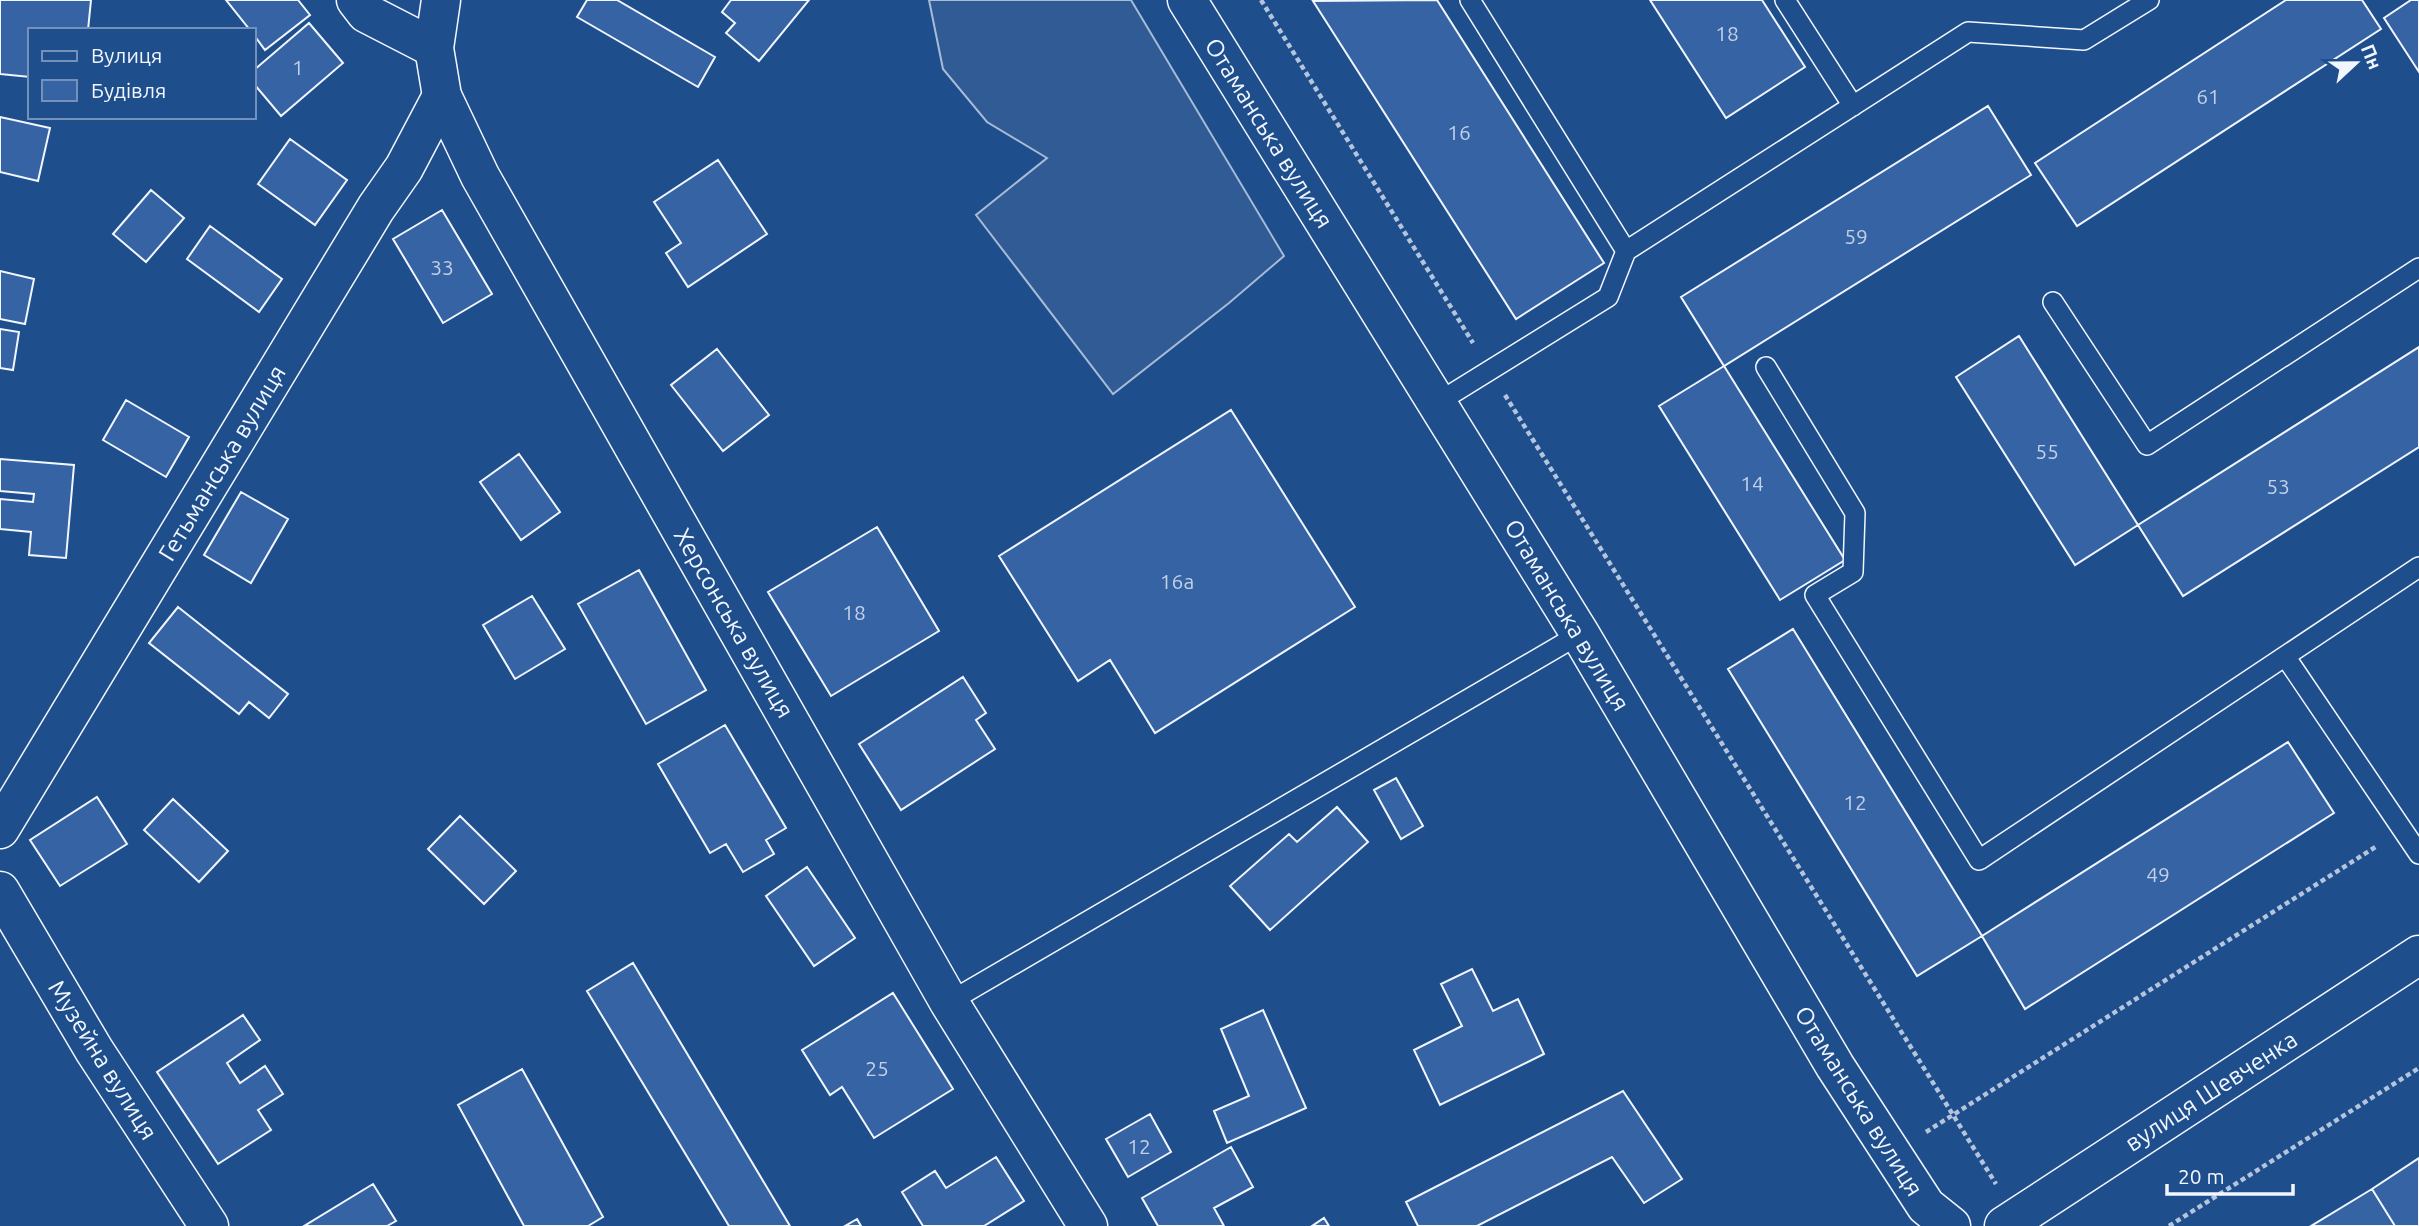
<svg xmlns="http://www.w3.org/2000/svg" width="2419" height="1226" font-family="Ubuntu,sans-serif">
<rect width="100%" height="100%" fill="#1f4e8c"/>
<path fill="#305b95" stroke="#a8bbd7" stroke-width="2" d="M 929,0 L 1131,0 L 1284,256 L 1229,303 L 1113,394 L 976,215 L 1047,158 L 987,122 L 943,69 Z"/>
<path fill="#3563a3" stroke="#f2f6ff" stroke-width="2" d="M 0,0 L 91,0 L 88,30 L 30,30 L 30,77 L 0,74 Z
M 226,0 L 298,0 L 310,15 L 265,50 L 254,35 L 254,30 L 250,30 Z
M 587,0 L 617,0 L 715,57 L 698,87 L 577,17 Z
M 731,0 L 809,0 L 759,61 L 726,33 L 735,23 L 722,12 Z
M 1437,0 L 1604,263 L 1516,319 L 1313,1 Z
M 1650,0 L 1762,0 L 1805,67 L 1726,118 Z
M 2286,0 L 2362,0 L 2381,29 L 2077,226 L 2035,163 Z
M 2411,0 L 2419,0 L 2419,72 L 2384,18 Z
M 309,23 L 343,63 L 281,116 L 254,84 L 254,70 Z
M 1988,106 L 2031,175 L 1724,366 L 1681,297 Z
M 0,117 L 50,128 L 38,181 L 0,172 Z
M 290,139 L 347,180 L 315,225 L 258,184 Z
M 718,160 L 767,234 L 688,287 L 666,253 L 681,243 L 654,202 Z
M 151,190 L 184,218 L 146,262 L 113,234 Z
M 442,210 L 492,294 L 443,323 L 393,239 Z
M 210,226 L 282,279 L 259,312 L 187,259 Z
M 0,271 L 34,279 L 25,324 L 0,319 Z
M 0,329 L 19,332 L 13,370 L 0,368 Z
M 2019,336 L 2138,525 L 2075,565 L 1956,377 Z
M 2419,347 L 2419,447 L 2183,596 L 2138,525 Z
M 717,349 L 769,415 L 723,451 L 671,385 Z
M 1724,366 L 1845,560 L 1780,600 L 1659,406 Z
M 126,400 L 189,437 L 166,477 L 103,440 Z
M 1231,410 L 1355,607 L 1155,733 L 1110,660 L 1078,681 L 999,556 Z
M 519,454 L 560,512 L 521,540 L 480,482 Z
M 0,459 L 74,465 L 66,558 L 29,555 L 31,532 L 0,529 L 0,499 L 33,502 L 34,494 L 0,491 Z
M 241,492 L 288,519 L 251,583 L 204,555 Z
M 877,527 L 939,631 L 831,696 L 768,592 Z
M 639,570 L 706,690 L 646,724 L 578,604 Z
M 532,596 L 565,649 L 515,679 L 483,625 Z
M 178,607 L 288,694 L 269,718 L 249,702 L 239,714 L 149,643 Z
M 1793,629 L 1982,936 L 1917,976 L 1728,669 Z
M 963,677 L 986,713 L 976,720 L 995,749 L 901,810 L 859,744 Z
M 725,725 L 786,828 L 766,840 L 774,854 L 743,872 L 726,844 L 710,853 L 658,764 Z
M 2288,742 L 2334,813 L 2025,1009 L 1982,936 Z
M 1396,778 L 1423,826 L 1401,839 L 1374,790 Z
M 97,797 L 127,844 L 60,886 L 30,840 Z
M 173,799 L 228,851 L 199,882 L 144,830 Z
M 1337,807 L 1368,842 L 1270,930 L 1230,886 L 1289,834 L 1297,842 Z
M 460,816 L 516,871 L 484,904 L 428,849 Z
M 807,867 L 855,938 L 814,966 L 766,896 Z
M 633,963 L 790,1226 L 729,1226 L 587,991 Z
M 1472,969 L 1493,1011 L 1518,999 L 1544,1054 L 1440,1105 L 1414,1050 L 1462,1026 L 1441,984 Z
M 893,993 L 953,1089 L 874,1138 L 842,1087 L 830,1095 L 802,1050 Z
M 1263,1010 L 1306,1108 L 1227,1143 L 1214,1111 L 1249,1096 L 1221,1029 Z
M 243,1015 L 260,1040 L 227,1063 L 240,1083 L 265,1066 L 283,1094 L 258,1110 L 271,1130 L 218,1164 L 157,1072 Z
M 522,1069 L 603,1217 L 588,1226 L 524,1226 L 458,1105 Z
M 1623,1091 L 1682,1179 L 1644,1203 L 1612,1157 L 1477,1226 L 1418,1226 L 1406,1202 Z
M 1150,1114 L 1171,1152 L 1128,1177 L 1106,1139 Z
M 1231,1147 L 1253,1187 L 1214,1208 L 1224,1226 L 1158,1226 L 1142,1198 Z
M 996,1157 L 1024,1201 L 984,1226 L 923,1226 L 902,1192 L 935,1171 L 946,1188 Z
M 2419,1158 L 2419,1226 L 2395,1226 L 2372,1189 Z
M 373,1184 L 396,1221 L 387,1226 L 304,1226 Z
M 2372,1189 L 2395,1226 L 2311,1226 Z
M 1324,1218 L 1329,1226 L 1312,1226 Z
M 857,1219 L 861,1226 L 845,1226 Z"/>
<g fill="none" stroke-linecap="round" stroke-linejoin="round">
<g stroke="#f2f6ff" stroke-width="22">
<path id="service" d="M 1785,0 L 1853,106
M 1626,251 L 1968,32 L 2084,40 L 2149,0
M 2053,302 L 2147,445 L 2419,268
M 1766,367 L 1855,513 L 1853,572 L 1815,595 L 1979,860 L 2419,567
M 1437,403 L 1608,297 L 1626,251 L 1470,0
M 2285,656 L 2419,854
M 949,1002 L 1580,634"/>
</g>
<g stroke="#f2f6ff" stroke-width="41">
<path id="minor" d="M 356,0 L 366,13 L 434,48
M 1187,0 L 1580,634 L 1835,1066 L 1926,1206 L 1951,1226
M 0,891 L 94,1050 L 209,1226"/>
</g>
<g stroke="#f2f6ff" stroke-width="41">
<path id="tertiary" d="M 0,829 L 376,208 L 404,168 L 442,96
M 2004,1226 L 2419,955"/>
</g>
<g stroke="#f2f6ff" stroke-width="41">
<path id="secondary" d="M 441,0 L 434,48 L 442,96 L 480,176 L 949,1002 L 1088,1226"/>
</g>
<path stroke="#b3c4dc" stroke-width="4.5" stroke-dasharray="5 3.5" stroke-linecap="butt" d="M 1261,0 L 1473,343
M 1505,395 L 1996,1184
M 1926,1132 L 2377,846
M 2169,1226 L 2419,1068"/>
<use href="#service" stroke="#1f4e8c" stroke-width="19"/>
<use href="#minor" stroke="#1f4e8c" stroke-width="38"/>
<use href="#tertiary" stroke="#1f4e8c" stroke-width="38"/>
<use href="#secondary" stroke="#1f4e8c" stroke-width="38"/>
</g>
<g text-anchor="middle" dominant-baseline="central" stroke-width="5" stroke-linejoin="round" paint-order="stroke">
<g font-size="21" fill="#c3d1e8">
<text x="1727" y="33">18</text>
<text x="298" y="67">1</text>
<text x="2208" y="96">61</text>
<text x="1459" y="132">16</text>
<text x="1856" y="236">59</text>
<text x="442" y="267">33</text>
<text x="2047" y="451">55</text>
<text x="1752" y="483">14</text>
<text x="2278" y="486">53</text>
<text x="1177" y="581">16а</text>
<text x="854" y="612">18</text>
<text x="1855" y="802">12</text>
<text x="2158" y="874">49</text>
<text x="877" y="1068">25</text>
<text x="1139" y="1146">12</text>
</g>
<g font-size="24" fill="#f2f6ff" stroke="#1f4e8c">
<text transform="translate(1269 133) rotate(58)">Отаманська вулиця</text>
<text transform="translate(222 463) rotate(-59)">Гетьманська вулиця</text>
<text transform="translate(1567 615) rotate(59)">Отаманська вулиця</text>
<text transform="translate(734 623) rotate(60)">Херсонська вулиця</text>
<text transform="translate(103 1060) rotate(58)">Музейна вулиця</text>
<text transform="translate(2211 1091) rotate(-33)">вулиця Шевченка</text>
<text transform="translate(1859 1101) rotate(58)">Отаманська вулиця</text>
</g>
</g>
<rect x="28" y="28" width="228" height="91" fill="#1f4e8c" stroke="#7391ba" stroke-width="2"/>
<rect x="42" y="51" width="35" height="10" fill="#1f4e8c" stroke="#7391ba" stroke-width="2"/>
<text x="91" y="63" font-size="21" fill="#f2f6ff">Вулиця</text>
<rect x="42" y="80" width="35" height="21" fill="#3563a3" stroke="#7391ba" stroke-width="2"/>
<text x="91" y="98" font-size="21" fill="#f2f6ff">Будівля</text>
<g transform="translate(2356 63) rotate(68)" stroke="#1f4e8c" stroke-width="5" paint-order="stroke">
<path d="M0-5L12 26L0 18L-12 26Z" fill="#f2f6ff"/>
<text y="-10" font-size="19" font-weight="bold" text-anchor="middle" fill="#f2f6ff">Пн</text>
</g>
<path d="M2167 1184v10h126v-10" fill="none" stroke="#f2f6ff" stroke-width="3.5"/>
<text x="2178" y="1184" font-size="21" fill="#f2f6ff" stroke="#1f4e8c" stroke-width="5" paint-order="stroke">20 m</text>
</svg>
